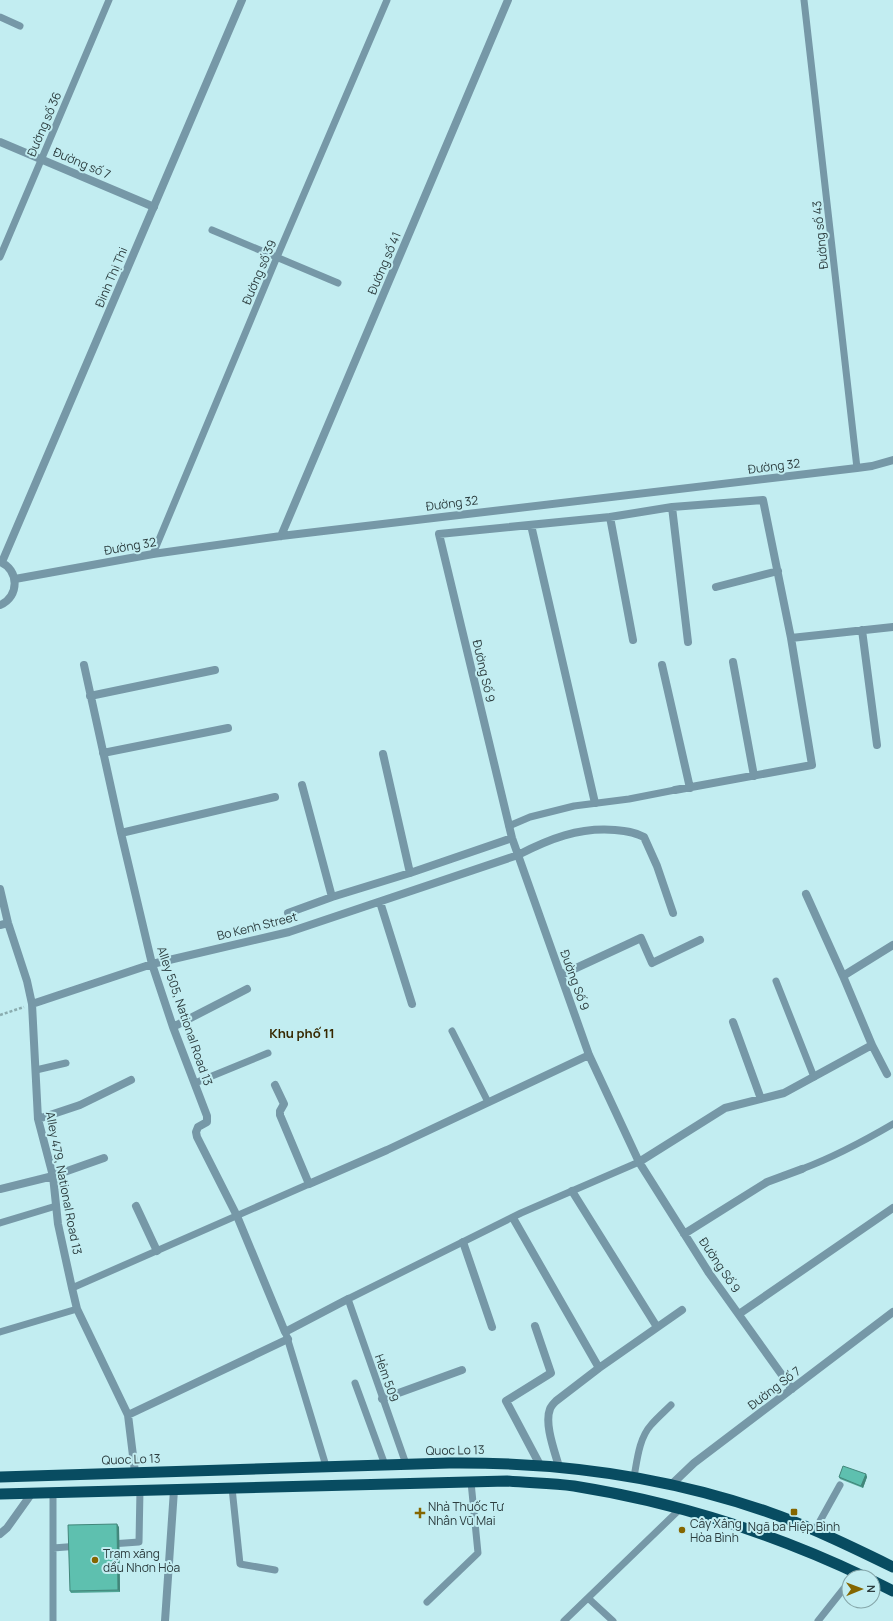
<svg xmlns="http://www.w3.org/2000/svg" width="893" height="1621" font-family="Manrope,sans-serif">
<rect width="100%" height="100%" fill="#c2edf1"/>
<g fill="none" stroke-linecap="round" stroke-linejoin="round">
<path stroke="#8aacaf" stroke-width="2.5" stroke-dasharray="3 2" stroke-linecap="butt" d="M 0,1015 L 24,1007"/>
<path stroke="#7698a7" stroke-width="7" d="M 804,0 L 857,468
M 0,17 L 20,26
M 212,230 L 338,283
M 0,257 L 109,0
M 153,554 L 277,257 L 387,0
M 509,826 L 530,817 L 574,806 L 629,799 L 675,790
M 776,981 L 814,1077
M 452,1031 L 488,1102
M 36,1070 L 66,1063
M 195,1083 L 268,1053
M 802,1169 C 834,1157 864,1141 893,1124
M 0,1223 L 56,1206
M 72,1288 L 309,1184
M 0,1332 L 77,1309
M 286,1334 L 326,1466
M 355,1383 L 385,1465
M 406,1464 L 348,1299 L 521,1213 L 639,1162
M 634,1477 C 637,1461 639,1438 651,1425 C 657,1418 664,1412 671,1405
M 232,1488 L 240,1564 L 275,1570
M 815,1530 L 840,1485
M 111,1544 L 139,1542 L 140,1490
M 53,1548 L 79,1546
M 588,1598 L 613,1621
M 427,1602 L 478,1553 L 471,1482
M 53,1621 L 53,1493
M 564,1621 L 680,1509
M 818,1621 L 849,1582"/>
<path stroke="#7698a7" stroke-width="8" d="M 0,142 L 154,207
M 672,507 L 688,642
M 610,517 L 633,640
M 531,525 L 595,803
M 281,536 L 508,0
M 15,579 L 153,554 L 281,536 L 857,468 L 872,466 L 893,460
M 716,587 L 778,571
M 862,630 L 877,745
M 791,638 L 893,627
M 733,662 L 754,776
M 84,665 L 121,833 L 152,964 L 173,1027 L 207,1116 L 207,1122 L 198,1127 L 196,1132 L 197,1137 L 237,1216 L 285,1332 L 348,1299
M 662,665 L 690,788
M 90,696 L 215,670
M 103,753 L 228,728
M 383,754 L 410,873
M 302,785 L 332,897 L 410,873 L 512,838
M 675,790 L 812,765 L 791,638 L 763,500 L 672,507 L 610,517 L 439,534 L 512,838 L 589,1055 L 639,1162 L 709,1273 L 792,1389
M 121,833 L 275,797
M 0,889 L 8,923 L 27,981 L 32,1004 L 38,1119 L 53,1176 L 58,1224 L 72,1288 L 77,1309 L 128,1415 L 135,1472
M 806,894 L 843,976 L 872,1045 L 887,1074
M 380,902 L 412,1004
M 288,913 L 332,897
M 0,925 L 8,923
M 561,975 L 641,938 L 652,963 L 700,940
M 843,976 L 893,945
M 32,1004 L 152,964 L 289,932 L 518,855 C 549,839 579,827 615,830 C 625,831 635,832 644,837 L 657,866 L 673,913
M 733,1022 L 761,1099
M 173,1027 L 247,989
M 275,1085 L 284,1104 L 280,1111 L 280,1115 L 309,1184 L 387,1150 L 589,1055
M 38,1119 L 80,1105 L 131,1080
M 639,1162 L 725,1108 L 784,1093 L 872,1045
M 0,1189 L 53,1176 L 104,1158
M 572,1191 L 657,1327
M 136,1206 L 157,1251
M 513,1218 L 599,1368
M 684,1234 L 767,1182 L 802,1169
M 463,1242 L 492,1327
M 739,1314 L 893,1208
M 535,1326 L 551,1373 L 506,1401 L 540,1465
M 382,1399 L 462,1370
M 128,1415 L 288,1339
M 559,1467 C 555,1452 544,1424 550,1409 C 551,1406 554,1403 556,1401 L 599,1368 L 682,1310
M 671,1485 L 694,1463 L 893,1312
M 0,1534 L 7,1528 L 32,1493
M 165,1621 L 174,1490"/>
<path stroke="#7698a7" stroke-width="8" d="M 0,562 C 19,569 20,597 0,605
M 2,562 L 242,0"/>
<path stroke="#084c61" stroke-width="11" d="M 0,1477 L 449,1463 C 558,1462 665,1476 768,1512 C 811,1527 852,1547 893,1567
M 0,1494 L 507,1481 C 529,1483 552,1483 574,1486 C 674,1502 773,1533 865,1577
M 873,1581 L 893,1591"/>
</g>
<path fill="#51a596" d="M 866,1474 L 867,1477 L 863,1488 L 840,1479 L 839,1477 Z
M 119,1527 L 120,1592 L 71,1593 L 70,1591 Z"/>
<path fill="#42867a" d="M 866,1474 L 867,1477 L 863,1488 L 861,1486 Z
M 117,1524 L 119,1527 L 120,1592 L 118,1590 Z"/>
<path fill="#5ec0af" stroke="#42867a" d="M 843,1466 L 866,1474 L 861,1486 L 839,1477 Z
M 117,1524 L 118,1590 L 70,1591 L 68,1525 Z"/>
<g fill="#856600" stroke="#c2edf1" stroke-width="1.5">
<rect x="790" y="1508" width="8" height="8" rx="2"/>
<path d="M418 1507h4v4h4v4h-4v4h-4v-4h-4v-4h4z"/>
<circle cx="682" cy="1530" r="4"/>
<circle cx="95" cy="1560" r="4"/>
</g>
<g text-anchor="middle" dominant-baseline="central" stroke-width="4" stroke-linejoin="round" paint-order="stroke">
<g font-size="12" fill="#2c3d3f" stroke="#c2edf1">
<text transform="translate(44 124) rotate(-67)">Đường số 36</text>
<text transform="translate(82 163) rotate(23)">Đường số 7</text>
<text transform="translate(820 235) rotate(-96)">Đường số 43</text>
<text transform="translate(384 263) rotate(-67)">Đường số 41</text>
<text transform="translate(259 272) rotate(-67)">Đường số 39</text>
<text transform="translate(111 277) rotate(-67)">Đinh Thị Thi</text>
<text transform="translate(774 466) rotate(-7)">Đường 32</text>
<text transform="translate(452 503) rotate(-7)">Đường 32</text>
<text transform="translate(130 546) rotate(-10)">Đường 32</text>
<text transform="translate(484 671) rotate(77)">Đường Số 9</text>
<text transform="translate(257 926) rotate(-14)">Bo Kenh Street</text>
<text transform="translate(575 980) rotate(70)">Đường Số 9</text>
<text transform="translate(185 1016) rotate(71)">Alley 505, National Road 13</text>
<text transform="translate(64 1183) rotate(79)">Alley 479, National Road 13</text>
<text transform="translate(720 1265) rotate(56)">Đường Số 9</text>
<text transform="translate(387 1378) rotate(71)">Hẻm 509</text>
<text transform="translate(774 1388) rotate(-37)">Đường Số 7</text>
<text transform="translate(455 1450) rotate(-1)">Quoc Lo 13</text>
<text transform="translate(131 1459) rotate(-2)">Quoc Lo 13</text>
</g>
<g font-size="12" fill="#2c3d3f" stroke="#c2edf1" text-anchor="start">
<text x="428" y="1506">Nhà Thuốc Tư<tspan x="428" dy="14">Nhân Vū Mai</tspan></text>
<text x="690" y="1523">Cây Xăng<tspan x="690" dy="14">Hòa Bình</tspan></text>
<text x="794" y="1526" text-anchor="middle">Ngã ba Hiệp Bình</text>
<text x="103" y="1553">Trạm xăng<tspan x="103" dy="14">dầu Nhơn Hòa</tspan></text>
</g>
<g font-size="13" font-weight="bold" fill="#372800" stroke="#c2edf1">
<text x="302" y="1033">Khu phố 11</text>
</g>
</g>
<g transform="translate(861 1589) rotate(89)"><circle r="19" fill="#c2edf1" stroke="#86a7aa"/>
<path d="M0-3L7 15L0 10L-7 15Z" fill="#856600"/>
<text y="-6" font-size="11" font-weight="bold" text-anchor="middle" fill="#2c3d3f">N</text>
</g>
</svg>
